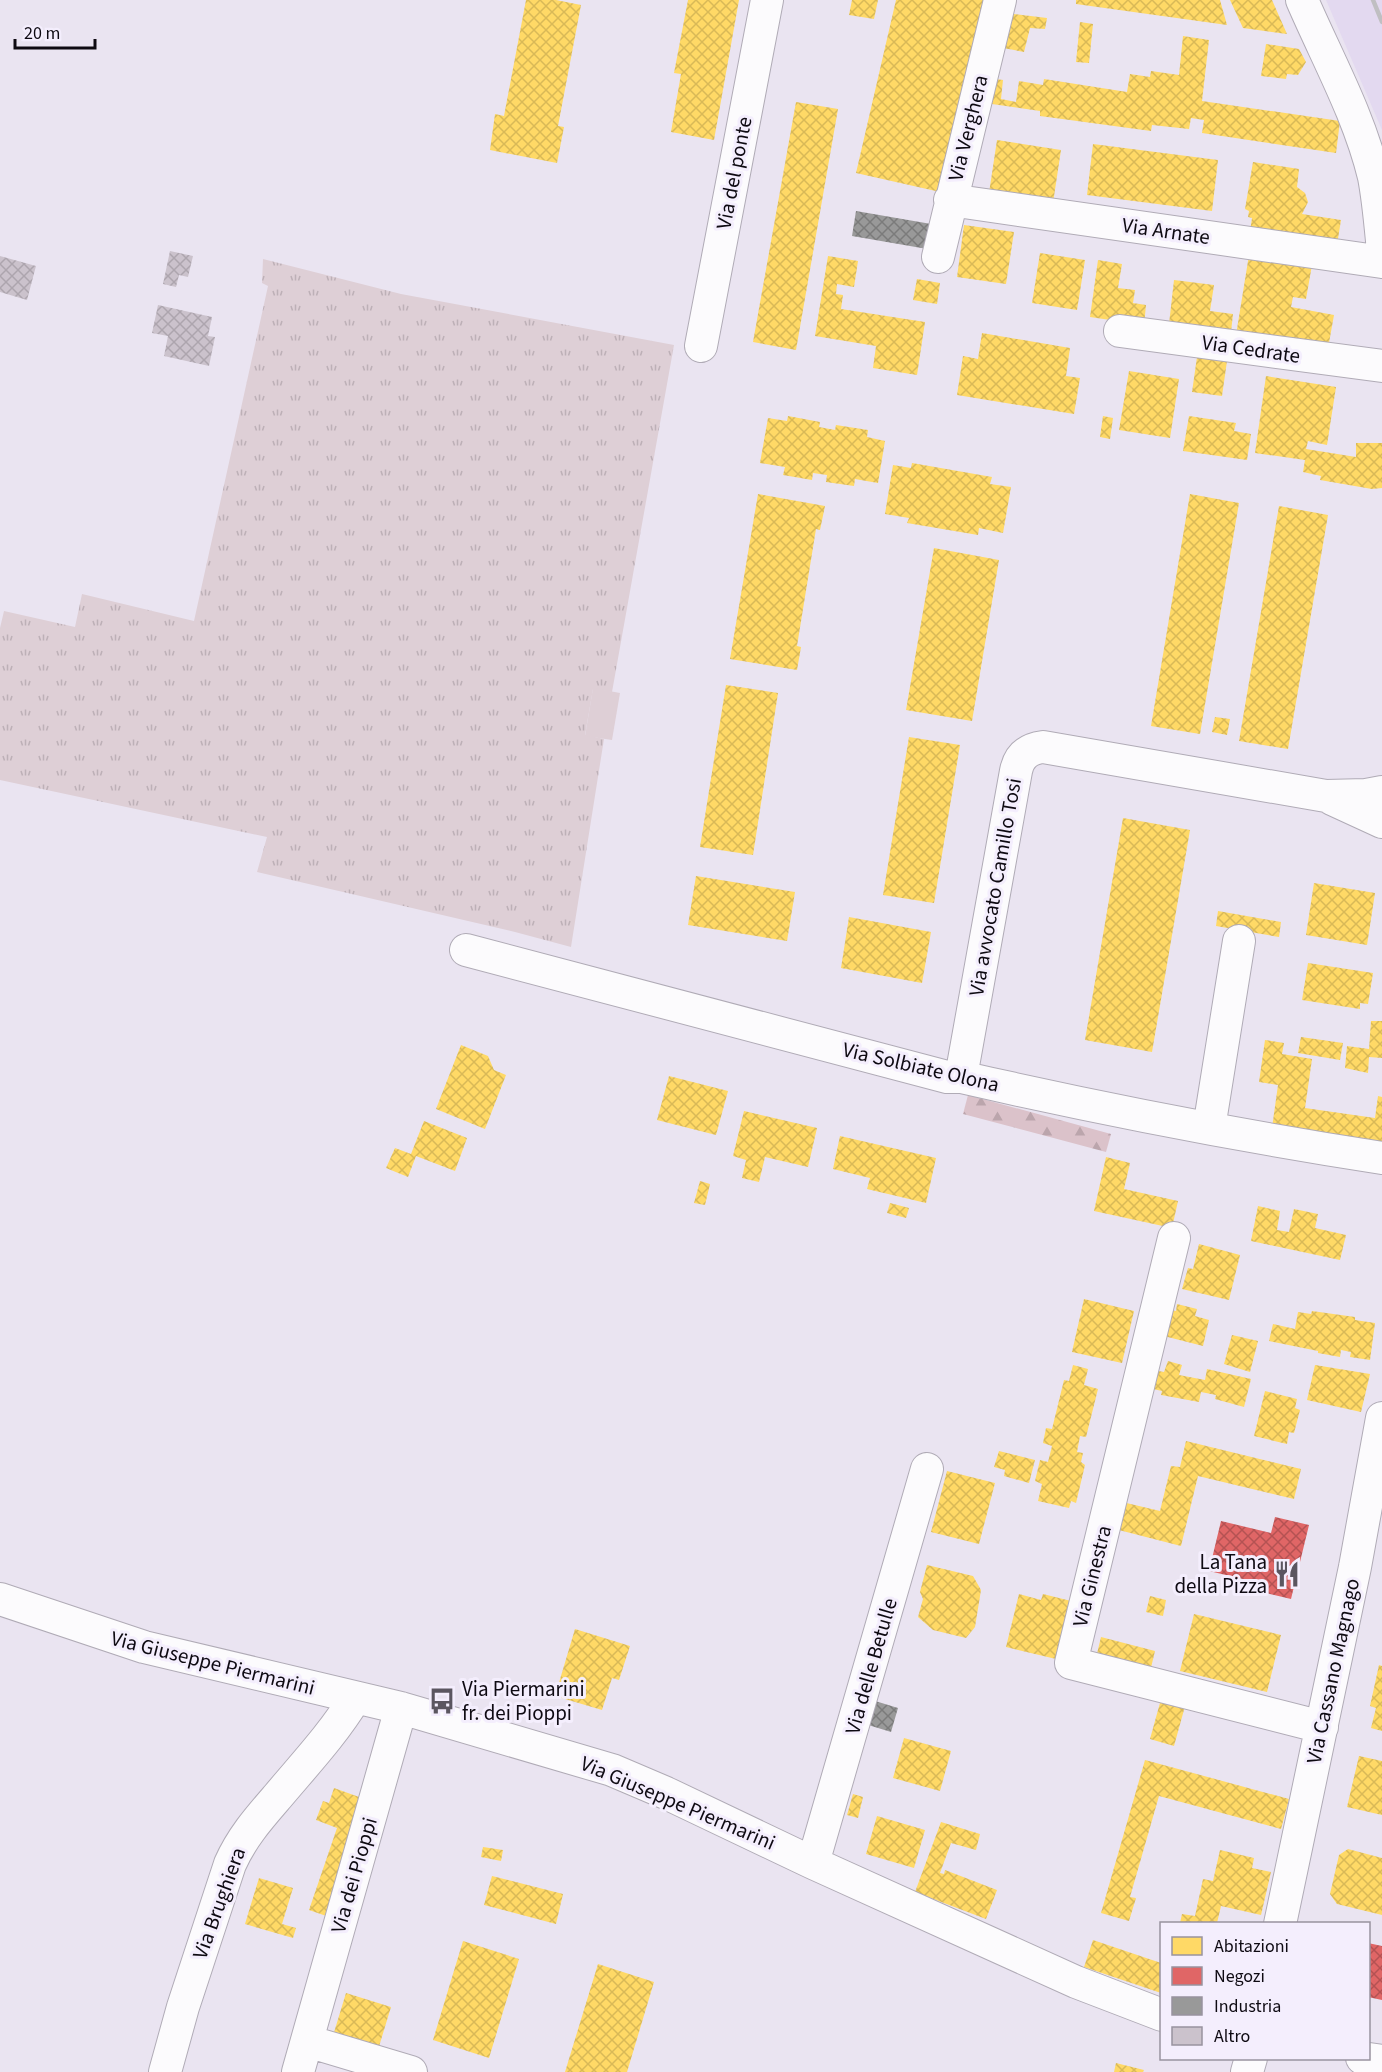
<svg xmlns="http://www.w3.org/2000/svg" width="1382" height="2072" font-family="'Source Sans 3',sans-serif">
<defs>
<pattern id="grass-tufts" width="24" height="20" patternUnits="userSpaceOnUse" patternTransform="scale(1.5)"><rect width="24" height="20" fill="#decfd6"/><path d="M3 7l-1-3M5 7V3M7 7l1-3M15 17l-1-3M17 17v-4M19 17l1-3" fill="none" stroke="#bdb0b7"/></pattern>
<pattern id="forest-firs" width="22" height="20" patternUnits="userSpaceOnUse" patternTransform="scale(1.5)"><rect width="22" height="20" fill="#dbc2ca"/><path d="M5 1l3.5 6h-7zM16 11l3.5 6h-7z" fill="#bba5ac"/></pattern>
<pattern id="homes-cross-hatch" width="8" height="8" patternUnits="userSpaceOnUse" patternTransform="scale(1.5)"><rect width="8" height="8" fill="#ffd966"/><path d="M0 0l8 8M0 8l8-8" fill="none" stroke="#d9b957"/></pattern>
<pattern id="shops-cross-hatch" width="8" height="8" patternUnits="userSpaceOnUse" patternTransform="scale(1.5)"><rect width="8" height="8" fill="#e06666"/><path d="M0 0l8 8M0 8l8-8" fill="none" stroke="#b45253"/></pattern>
<pattern id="industry-cross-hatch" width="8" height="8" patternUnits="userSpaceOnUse" patternTransform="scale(1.5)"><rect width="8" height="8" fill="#999"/><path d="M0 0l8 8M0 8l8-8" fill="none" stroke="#7b7b7b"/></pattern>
<pattern id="building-cross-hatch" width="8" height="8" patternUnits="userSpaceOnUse" patternTransform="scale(1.5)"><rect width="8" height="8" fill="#cbc2cc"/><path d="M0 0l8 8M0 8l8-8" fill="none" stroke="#ada5ae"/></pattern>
</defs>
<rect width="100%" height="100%" fill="#eae4f1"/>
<path fill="#e3d9f0" d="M 1326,0 L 1382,0 L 1382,130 Z"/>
<path fill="url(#grass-tufts)" d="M 263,259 L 401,294 L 674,345 L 612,692 L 593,689 L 585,735 L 604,739 L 571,947 L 515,932 L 257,872 L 267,837 L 0,780 L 0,628 L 4,611 L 75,627 L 82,594 L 194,621 L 268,286 L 262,283 Z"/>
<path fill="url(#forest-firs)" d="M 968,1095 L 1111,1134 L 1106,1152 L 963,1114 Z"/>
<path fill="#decfd6" d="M 593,688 L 620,693 L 612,740 L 585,736 Z"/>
<path fill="url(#homes-cross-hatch)" d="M 526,0 L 556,0 L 581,5 L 558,126 L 564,127 L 557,163 L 490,150 L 495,114 L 504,116 Z
M 688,0 L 739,0 L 714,140 L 671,132 L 681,74 L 674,73 Z
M 852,0 L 878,0 L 874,19 L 849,15 Z
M 896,0 L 994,0 L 949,194 L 856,173 Z
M 1076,0 L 1220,0 L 1227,25 L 1076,4 Z
M 1230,0 L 1272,0 L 1287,34 L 1243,28 Z
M 1005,13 L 1047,18 L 1045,29 L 1030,28 L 1024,52 L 998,47 Z
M 1080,22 L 1093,24 L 1089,63 L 1076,62 Z
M 1183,36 L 1209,40 L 1202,101 L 1340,121 L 1336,153 L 1202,133 L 1204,120 L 1191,118 L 1189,129 L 1152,125 L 1151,131 L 1040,116 L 1040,111 L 985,103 L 988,78 L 1003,80 L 1001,99 L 1016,102 L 1019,81 L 1043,85 L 1044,79 L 1127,92 L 1130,74 L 1150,77 L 1151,71 L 1179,75 Z
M 1266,44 L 1299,49 L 1306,62 L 1298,75 L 1287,74 L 1286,79 L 1261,76 Z
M 796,102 L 838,109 L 796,350 L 753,342 Z
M 997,140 L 1061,150 L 1053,203 L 989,193 Z
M 1093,144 L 1218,160 L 1212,211 L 1087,195 Z
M 1253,162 L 1299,169 L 1297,187 L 1305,193 L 1308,202 L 1302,214 L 1341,220 L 1336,251 L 1249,238 L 1252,218 L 1248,217 L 1249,211 L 1245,209 Z
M 964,225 L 1014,232 L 1006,284 L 957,277 Z
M 1040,253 L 1085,260 L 1077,310 L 1032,303 Z
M 1249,255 L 1312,265 L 1306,299 L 1293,297 L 1291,307 L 1334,315 L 1327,354 L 1236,335 Z
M 828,256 L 858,261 L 854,287 L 837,284 L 836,294 L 843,295 L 841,309 L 925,322 L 917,375 L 873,368 L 876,346 L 815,336 Z
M 1098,260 L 1122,264 L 1118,288 L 1135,290 L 1133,303 L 1146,305 L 1144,325 L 1090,317 Z
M 917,279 L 940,283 L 937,304 L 913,300 Z
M 1174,280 L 1214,285 L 1210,311 L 1233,314 L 1231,332 L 1169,324 Z
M 982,333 L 1070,348 L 1066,376 L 1080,378 L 1074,414 L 957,395 L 963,356 L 978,359 Z
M 1198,350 L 1228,354 L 1222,396 L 1192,392 Z
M 1129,371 L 1179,379 L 1170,438 L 1119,430 Z
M 1266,376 L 1336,387 L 1327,445 L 1308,441 L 1306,449 L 1356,457 L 1356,443 L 1382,443 L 1382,488 L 1372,489 L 1320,480 L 1321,476 L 1303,472 L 1305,460 L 1255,453 Z
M 788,416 L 820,422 L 819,427 L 835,430 L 836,425 L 868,430 L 867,437 L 885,441 L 878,483 L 855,479 L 854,486 L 826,482 L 827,475 L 813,473 L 812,480 L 783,475 L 785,467 L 760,463 L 768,418 L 787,421 Z
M 1103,416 L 1113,418 L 1110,439 L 1100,437 Z
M 1189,416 L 1236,423 L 1234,431 L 1251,434 L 1247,460 L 1183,451 Z
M 912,463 L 992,477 L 990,484 L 1011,487 L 1003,533 L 979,528 L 978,535 L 907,523 L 909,518 L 885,514 L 893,465 L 911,468 Z
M 758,494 L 825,506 L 820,530 L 816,529 L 797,646 L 801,647 L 797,670 L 730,659 Z
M 1190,494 L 1239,503 L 1200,734 L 1151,726 Z
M 1279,506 L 1328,515 L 1288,749 L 1239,741 Z
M 934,548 L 999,560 L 972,721 L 906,710 Z
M 726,685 L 778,693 L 753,855 L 700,847 Z
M 1215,717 L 1230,719 L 1227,735 L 1212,732 Z
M 909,737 L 960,745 L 934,903 L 883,895 Z
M 1123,818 L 1190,830 L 1152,1052 L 1085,1040 Z
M 696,876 L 795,892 L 787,941 L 688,925 Z
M 1314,883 L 1375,893 L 1367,945 L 1306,935 Z
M 1218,911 L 1281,922 L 1279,937 L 1216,926 Z
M 849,917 L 931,932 L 922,983 L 841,968 Z
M 1308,963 L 1373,973 L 1368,1004 L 1360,1003 L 1360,1009 L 1302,1000 Z
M 1371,1021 L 1382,1021 L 1382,1058 L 1369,1057 L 1368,1073 L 1345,1068 L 1347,1046 L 1369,1049 Z
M 1301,1037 L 1343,1043 L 1340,1060 L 1298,1053 Z
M 1265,1040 L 1284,1043 L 1282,1054 L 1312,1059 L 1305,1108 L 1375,1118 L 1378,1096 L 1382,1097 L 1382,1151 L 1271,1135 L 1278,1085 L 1259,1082 Z
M 461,1045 L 488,1056 L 494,1070 L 506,1075 L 485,1129 L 436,1109 Z
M 669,1076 L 728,1091 L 716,1135 L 657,1120 Z
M 744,1111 L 817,1128 L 808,1167 L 765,1157 L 759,1182 L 742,1178 L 746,1160 L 733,1156 Z
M 424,1121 L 467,1138 L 455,1171 L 416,1156 L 408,1177 L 386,1168 L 395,1148 L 411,1154 Z
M 840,1136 L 936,1158 L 926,1203 L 867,1189 L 870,1178 L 833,1169 Z
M 1106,1157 L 1130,1163 L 1124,1189 L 1178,1201 L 1172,1228 L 1094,1211 Z
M 700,1181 L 710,1184 L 705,1205 L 694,1203 Z
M 890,1203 L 909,1208 L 906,1218 L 887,1213 Z
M 1258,1206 L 1280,1211 L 1277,1230 L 1289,1232 L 1294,1209 L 1318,1214 L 1315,1228 L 1346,1235 L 1340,1260 L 1251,1241 Z
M 1199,1244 L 1240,1255 L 1229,1300 L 1182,1289 L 1188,1268 L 1193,1269 Z
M 1084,1299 L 1134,1311 L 1122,1363 L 1072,1352 Z
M 1177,1304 L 1197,1309 L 1195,1316 L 1209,1320 L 1203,1346 L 1156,1334 L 1162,1308 L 1176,1311 Z
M 1312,1311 L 1355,1317 L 1355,1320 L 1375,1323 L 1370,1360 L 1350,1357 L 1351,1352 L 1341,1350 L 1340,1357 L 1318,1353 L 1318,1351 L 1269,1341 L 1273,1324 L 1295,1329 L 1298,1312 L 1311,1314 Z
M 1232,1335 L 1258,1341 L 1250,1372 L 1224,1364 Z
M 1168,1361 L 1182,1365 L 1179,1375 L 1205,1380 L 1207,1369 L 1251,1379 L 1244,1407 L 1215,1399 L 1216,1395 L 1201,1392 L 1199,1402 L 1161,1395 L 1162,1391 L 1144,1387 L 1148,1369 L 1164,1372 Z
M 1073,1365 L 1088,1369 L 1084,1385 L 1098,1389 L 1086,1437 L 1080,1436 L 1077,1452 L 1083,1453 L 1081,1462 L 1085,1465 L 1076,1503 L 1071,1501 L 1069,1508 L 1038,1501 L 1042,1484 L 1035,1481 L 1040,1460 L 1048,1462 L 1052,1446 L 1043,1443 L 1046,1428 L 1052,1429 L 1064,1380 L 1069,1381 Z
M 1315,1365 L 1370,1374 L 1361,1412 L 1307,1400 Z
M 1265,1391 L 1297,1399 L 1295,1408 L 1300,1410 L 1294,1433 L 1289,1432 L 1287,1444 L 1254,1436 Z
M 1186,1441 L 1301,1469 L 1294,1499 L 1198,1476 L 1181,1546 L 1111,1528 L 1118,1501 L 1160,1511 L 1171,1466 L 1180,1467 Z
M 999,1451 L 1035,1460 L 1029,1483 L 1004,1476 L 1005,1470 L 994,1467 Z
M 947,1471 L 995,1483 L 979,1544 L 931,1532 Z
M 927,1565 L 973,1576 L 981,1590 L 975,1627 L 966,1638 L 933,1630 L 918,1617 L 923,1599 L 920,1592 Z
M 1019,1594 L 1041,1600 L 1043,1594 L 1071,1601 L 1056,1659 L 1006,1647 Z
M 1150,1596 L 1166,1600 L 1163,1616 L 1146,1612 Z
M 1194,1614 L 1281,1635 L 1267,1692 L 1180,1671 Z
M 575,1629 L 630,1646 L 619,1680 L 612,1678 L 602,1710 L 555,1696 Z
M 1101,1637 L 1155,1651 L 1149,1676 L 1095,1662 Z
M 1379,1665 L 1382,1666 L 1382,1731 L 1371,1728 L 1376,1708 L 1370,1706 Z
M 1163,1692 L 1187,1699 L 1174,1746 L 1150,1739 Z
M 904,1738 L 951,1751 L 940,1791 L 893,1778 Z
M 1359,1756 L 1382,1761 L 1382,1815 L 1347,1807 Z
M 1145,1760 L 1289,1799 L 1281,1829 L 1159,1796 L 1130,1897 L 1136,1898 L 1129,1921 L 1101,1913 Z
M 334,1788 L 373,1802 L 332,1918 L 309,1910 L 337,1828 L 316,1820 L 323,1801 L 329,1803 Z
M 853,1794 L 863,1797 L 858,1818 L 847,1815 Z
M 877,1816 L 925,1830 L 914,1868 L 866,1854 Z
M 941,1822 L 980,1834 L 976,1850 L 951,1843 L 940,1873 L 944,1874 L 945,1870 L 997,1890 L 986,1919 L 915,1892 Z
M 483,1847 L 503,1850 L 501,1861 L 481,1857 Z
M 1348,1849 L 1382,1858 L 1382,1915 L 1337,1904 L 1330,1894 L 1339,1855 Z
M 1220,1850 L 1254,1858 L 1252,1868 L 1271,1872 L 1261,1915 L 1221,1906 L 1217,1923 L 1180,1923 L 1182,1914 L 1195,1916 L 1203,1879 L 1213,1881 Z
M 492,1876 L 563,1894 L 556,1924 L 484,1905 Z
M 259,1878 L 293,1888 L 282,1924 L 296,1928 L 293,1938 L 245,1924 Z
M 1093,1940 L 1161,1963 L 1161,1993 L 1084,1967 Z
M 463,1941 L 519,1959 L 489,2058 L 433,2040 Z
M 598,1964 L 654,1982 L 627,2072 L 565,2072 Z
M 346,1993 L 391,2007 L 377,2053 L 332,2039 Z
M 1116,2063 L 1144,2070 L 1143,2072 L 1114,2072 Z"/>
<path fill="url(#shops-cross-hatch)" d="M 1275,1517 L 1309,1525 L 1291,1599 L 1262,1592 L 1264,1584 L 1209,1571 L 1221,1521 L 1271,1533 Z
M 1368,1943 L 1382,1946 L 1382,2000 L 1368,1997 Z"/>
<path fill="url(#industry-cross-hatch)" d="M 856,211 L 937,225 L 933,250 L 852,236 Z
M 872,1700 L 898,1708 L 891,1732 L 865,1724 Z"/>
<path fill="url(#building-cross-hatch)" d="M 170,251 L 193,256 L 188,277 L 179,275 L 176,287 L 163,284 Z
M 0,256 L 36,266 L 27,300 L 0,292 Z
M 158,305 L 212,317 L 208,336 L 215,337 L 209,366 L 164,356 L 168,336 L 152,333 Z"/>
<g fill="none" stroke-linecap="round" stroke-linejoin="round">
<g stroke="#b0abb6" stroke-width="34">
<path id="minor" d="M 1302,0 C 1327,58 1359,115 1374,177 C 1378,198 1380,220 1382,241
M 950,200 L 1382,262
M 938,257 L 1000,0
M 1120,331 L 1382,366
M 701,346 L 767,0
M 1332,799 L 1382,822
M 466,950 L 947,1077 L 961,1077 C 1101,1109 1241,1136 1382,1158
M 961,1077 L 1016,771 C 1019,756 1028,749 1043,747 L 1326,796 L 1366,795 L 1382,792
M 1209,1128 L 1239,941
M 1174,1238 L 1071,1663 L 1322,1727
M 0,1599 L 144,1647 L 401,1708 L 612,1770 L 666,1793 L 813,1863 L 1076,1982 L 1162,2015
M 813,1863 L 927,1469
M 1280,1924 L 1355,1567 L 1382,1418
M 307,2041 L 411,2072
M 1362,2058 L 1382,2061
M 165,2072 L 183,2007 L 230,1864 C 242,1837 259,1818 278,1796 C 304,1765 334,1733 355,1698
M 298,2072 L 401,1708
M 1247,2072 L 1251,2058"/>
</g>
<use href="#minor" stroke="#fcfbfd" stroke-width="32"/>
<path stroke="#c0bfc2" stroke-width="4.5" d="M 1373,0 L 1382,22"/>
</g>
<defs>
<g id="restaurant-bare" transform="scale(2.07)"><path d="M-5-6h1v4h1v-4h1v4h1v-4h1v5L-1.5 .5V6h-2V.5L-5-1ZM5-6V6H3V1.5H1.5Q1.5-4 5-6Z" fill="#5b5660" stroke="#f4eefd" stroke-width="2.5" paint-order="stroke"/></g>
<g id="bus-bare" transform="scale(2.07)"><path d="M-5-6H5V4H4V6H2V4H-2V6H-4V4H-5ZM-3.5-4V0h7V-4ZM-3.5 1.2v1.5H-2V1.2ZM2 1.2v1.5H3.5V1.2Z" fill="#5b5660" stroke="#f4eefd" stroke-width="2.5" paint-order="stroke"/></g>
</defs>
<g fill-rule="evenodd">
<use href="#restaurant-bare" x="1287" y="1574"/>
<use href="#bus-bare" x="442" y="1701"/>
</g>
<g text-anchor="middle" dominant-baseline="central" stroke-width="6" stroke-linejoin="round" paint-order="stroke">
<g font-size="21" fill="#0e0a12" stroke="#f4eefd">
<text transform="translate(968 128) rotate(-76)">Via Verghera</text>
<text transform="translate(734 173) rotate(-79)">Via del ponte</text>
<text transform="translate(1166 231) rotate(8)">Via Arnate</text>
<text transform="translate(1251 349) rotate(8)">Via Cedrate</text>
<text transform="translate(995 887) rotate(-80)">Via avvocato Camillo Tosi</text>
<text transform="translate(921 1067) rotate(13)">Via Solbiate Olona</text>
<text transform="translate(1092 1576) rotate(-76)">Via Ginestra</text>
<text transform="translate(213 1663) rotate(14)">Via Giuseppe Piermarini</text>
<text transform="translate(871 1666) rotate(-74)">Via delle Betulle</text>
<text transform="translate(1333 1671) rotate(-78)">Via Cassano Magnago</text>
<text transform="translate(678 1803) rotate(23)">Via Giuseppe Piermarini</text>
<text transform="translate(354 1875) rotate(-74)">Via dei Pioppi</text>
<text transform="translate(219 1903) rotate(-70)">Via Brughiera</text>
</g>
<g font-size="21" fill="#0e0a12" stroke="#f4eefd" text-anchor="end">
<text x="1267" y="1562">La Tana<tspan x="1267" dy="24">della Pizza</tspan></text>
<text x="462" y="1689" text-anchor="start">Via Piermarini<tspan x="462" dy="24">fr. dei Pioppi</tspan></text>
</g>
</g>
<rect x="1160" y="1922" width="210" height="138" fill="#f4eefd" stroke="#98939f" stroke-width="1.5"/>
<rect x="1172" y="1937" width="30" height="18" fill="#ffd966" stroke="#98939f" stroke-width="1.5"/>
<text x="1214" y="1952" font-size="18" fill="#0e0a12">Abitazioni</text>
<rect x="1172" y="1967" width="30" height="18" fill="#e06666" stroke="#98939f" stroke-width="1.5"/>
<text x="1214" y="1982" font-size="18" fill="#0e0a12">Negozi</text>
<rect x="1172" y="1997" width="30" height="18" fill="#999999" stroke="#98939f" stroke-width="1.5"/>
<text x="1214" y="2012" font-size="18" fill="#0e0a12">Industria</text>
<rect x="1172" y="2027" width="30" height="18" fill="#cbc2cc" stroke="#98939f" stroke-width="1.5"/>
<text x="1214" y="2042" font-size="18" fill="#0e0a12">Altro</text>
<path d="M15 39v9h80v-9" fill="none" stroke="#0e0a12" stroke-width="3"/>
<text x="24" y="39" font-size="18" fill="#0e0a12" stroke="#f4eefd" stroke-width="4.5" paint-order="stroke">20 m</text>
</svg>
